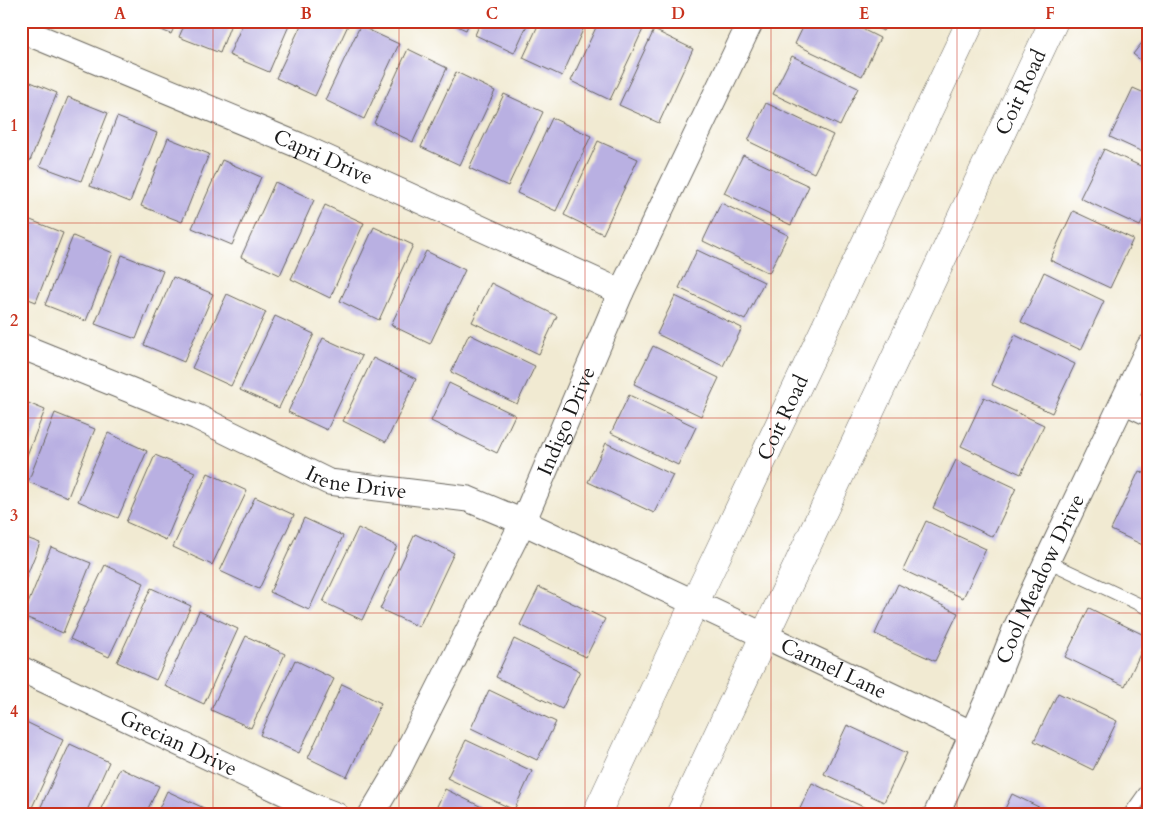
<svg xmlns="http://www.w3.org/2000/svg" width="1170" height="836" font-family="Cardo,serif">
<rect width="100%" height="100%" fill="#fff"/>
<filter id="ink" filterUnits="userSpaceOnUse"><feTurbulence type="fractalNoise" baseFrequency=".02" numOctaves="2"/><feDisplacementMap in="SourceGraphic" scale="10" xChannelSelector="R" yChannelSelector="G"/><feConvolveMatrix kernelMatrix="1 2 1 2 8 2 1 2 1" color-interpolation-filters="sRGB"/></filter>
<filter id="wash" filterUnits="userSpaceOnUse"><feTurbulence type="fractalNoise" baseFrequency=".0096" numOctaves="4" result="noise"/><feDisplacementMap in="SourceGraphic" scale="20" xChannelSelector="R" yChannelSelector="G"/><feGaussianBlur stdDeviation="1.12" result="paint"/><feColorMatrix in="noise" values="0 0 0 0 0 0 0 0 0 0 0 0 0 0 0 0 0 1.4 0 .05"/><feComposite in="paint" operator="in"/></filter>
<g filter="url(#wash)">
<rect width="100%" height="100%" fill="#f1ead2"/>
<g id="blocks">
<path fill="#b9b0e2" d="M 139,21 L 177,21 L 171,34 Z
M 186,21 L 232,21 L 220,53 L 179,37 Z
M 244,21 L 291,21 L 269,72 L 229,55 Z
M 303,21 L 350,21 L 315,96 L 276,78 Z
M 446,21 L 470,21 L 466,30 Z
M 481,21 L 529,21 L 514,53 L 475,35 Z
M 540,21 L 587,21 L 562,76 L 523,58 Z
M 599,21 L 636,21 L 645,25 L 610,100 L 571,81 Z
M 806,21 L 846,21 L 880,38 L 862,76 L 795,44 Z
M 863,21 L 888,21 L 883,31 Z
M 360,26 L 399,44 L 364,119 L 325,100 Z
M 654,30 L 693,49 L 659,123 L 619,105 Z
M 1149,34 L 1149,67 L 1133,54 Z
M 408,49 L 447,68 L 413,142 L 374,123 Z
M 792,56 L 858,88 L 840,126 L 773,94 Z
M 456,72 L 495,91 L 460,165 L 421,147 Z
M 21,78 L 57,93 L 30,161 L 21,158 Z
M 1133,88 L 1149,95 L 1149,155 L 1110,137 Z
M 504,94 L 543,112 L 508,186 L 469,168 Z
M 68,97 L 108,113 L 81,181 L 40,166 Z
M 766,103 L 833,135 L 814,173 L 748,141 Z
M 117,117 L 157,133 L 130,202 L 90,186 Z
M 552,118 L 591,136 L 556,211 L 517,193 Z
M 168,138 L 209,154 L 182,222 L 141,206 Z
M 598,141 L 638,159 L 603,234 L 564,215 Z
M 1104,149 L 1149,170 L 1149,208 L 1140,226 L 1080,198 Z
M 743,155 L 809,186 L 791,225 L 724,193 Z
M 222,160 L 261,177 L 232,245 L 192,228 Z
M 275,182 L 314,200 L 280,275 L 241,257 Z
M 721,203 L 788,235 L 769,273 L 703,241 Z
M 325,205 L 364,223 L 330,298 L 291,279 Z
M 1073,211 L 1133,239 L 1110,288 L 1050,260 Z
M 23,217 L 63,233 L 36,302 L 21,296 L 21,222 Z
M 374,227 L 413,245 L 379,320 L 340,301 Z
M 73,236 L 113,253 L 86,321 L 45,305 Z
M 697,250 L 764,282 L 745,320 L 679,288 Z
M 426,251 L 465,270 L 430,344 L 391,325 Z
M 122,255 L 163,271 L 136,339 L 95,324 Z
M 1044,272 L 1104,301 L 1081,350 L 1021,322 Z
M 173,277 L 213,294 L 184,362 L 144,345 Z
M 491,283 L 557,316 L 539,354 L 472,322 Z
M 227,294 L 266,312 L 231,386 L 192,368 Z
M 675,296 L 742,328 L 723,366 L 657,334 Z
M 275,316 L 314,334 L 279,408 L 240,390 Z
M 469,334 L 535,366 L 517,404 L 451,372 Z
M 1015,335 L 1075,364 L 1052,413 L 992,385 Z
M 323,338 L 362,356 L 327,430 L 288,412 Z
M 653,346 L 719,378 L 701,416 L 634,384 Z
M 373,358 L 416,379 L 386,442 L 343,421 Z
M 449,383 L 515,415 L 497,453 L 431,421 Z
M 629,395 L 696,427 L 678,465 L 611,433 Z
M 984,397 L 1044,425 L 1021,474 L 961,446 Z
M 21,400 L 45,410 L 21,470 Z
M 55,413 L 95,429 L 68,497 L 28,482 Z
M 108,433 L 147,451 L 118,518 L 78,501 Z
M 606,443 L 673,475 L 654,513 L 588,482 Z
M 155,455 L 195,472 L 166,540 L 126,522 Z
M 956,460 L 1016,488 L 993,537 L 933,508 Z
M 1139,471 L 1149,475 L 1149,548 L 1111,530 Z
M 208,473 L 247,491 L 212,565 L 173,547 Z
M 255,497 L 294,515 L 259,589 L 220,571 Z
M 304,518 L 343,536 L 309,610 L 270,592 Z
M 926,521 L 986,549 L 963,598 L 903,570 Z
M 358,528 L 397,546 L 362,620 L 323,602 Z
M 415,534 L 454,553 L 419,627 L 380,609 Z
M 21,536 L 40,543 L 21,590 Z
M 51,547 L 91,563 L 63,633 L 23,616 Z
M 105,565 L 144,583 L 109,657 L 70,639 Z
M 898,584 L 958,613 L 935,661 L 875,634 Z
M 539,587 L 605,619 L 586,657 L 520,625 Z
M 151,588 L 191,606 L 156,680 L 117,662 Z
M 1089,608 L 1148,637 L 1125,686 L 1065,657 Z
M 199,611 L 238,629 L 204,704 L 165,686 Z
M 246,636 L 285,654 L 251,728 L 211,710 Z
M 514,639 L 580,671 L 562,709 L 496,677 Z
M 295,660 L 334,679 L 299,753 L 260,735 Z
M 342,684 L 381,703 L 347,777 L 308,758 Z
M 489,690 L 556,722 L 537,760 L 471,728 Z
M 1058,693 L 1117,721 L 1093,770 L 1034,741 Z
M 24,721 L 63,740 L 29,814 L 21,810 L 21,727 Z
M 847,725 L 907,753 L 884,802 L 824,774 Z
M 466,740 L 532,771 L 514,810 L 447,778 Z
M 70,744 L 109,762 L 85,815 L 37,815 Z
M 120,768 L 159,786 L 145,815 L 98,815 Z
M 812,783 L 872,811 L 871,815 L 797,815 Z
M 445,789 L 498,815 L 433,815 Z
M 167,791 L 206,809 L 203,815 L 156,815 Z
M 1012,794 L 1055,815 L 1002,815 Z"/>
</g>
</g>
<g filter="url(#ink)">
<use href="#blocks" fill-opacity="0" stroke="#67645c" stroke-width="1"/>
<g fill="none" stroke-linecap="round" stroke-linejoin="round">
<g stroke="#67645c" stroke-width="14">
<path id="lane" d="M 1047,561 L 1149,609
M 1129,815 L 1149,787"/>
</g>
<g stroke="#67645c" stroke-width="27">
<g id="street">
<path id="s1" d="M 21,30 L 298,145 L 621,292"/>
<path id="s2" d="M 21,346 L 197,417 L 329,482 L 468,499 L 523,522 L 973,734"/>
<path d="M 1124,401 L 1149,413"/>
<path id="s3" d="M 21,669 L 315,807 L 336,815"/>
<path id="s4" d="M 371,815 L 399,768 L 523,522 L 621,292 L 751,21"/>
<path id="s5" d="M 936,815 L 990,694 L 1015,630 L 1047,561 L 1149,347"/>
</g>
</g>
<g stroke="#67645c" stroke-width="29">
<g id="secondary">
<path id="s6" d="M 596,815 L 695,602 L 971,21"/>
<path id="s7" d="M 680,815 L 1054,21"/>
</g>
</g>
<use href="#lane" stroke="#fff" stroke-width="12"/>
<use href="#street" stroke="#fff" stroke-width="25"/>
<use href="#secondary" stroke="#fff" stroke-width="28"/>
</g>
</g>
<path fill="none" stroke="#c8321e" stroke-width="1" stroke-opacity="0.55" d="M 213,21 L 213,815M 399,21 L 399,815M 585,21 L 585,815M 771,21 L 771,815M 957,21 L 957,815M 21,223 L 1149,223M 21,418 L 1149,418M 21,613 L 1149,613"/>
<g text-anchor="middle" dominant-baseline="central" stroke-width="4" stroke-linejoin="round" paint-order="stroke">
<g font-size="21" fill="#1c1c1c" stroke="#fff">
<text stroke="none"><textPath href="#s7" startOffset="799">Coit Road</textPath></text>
<text stroke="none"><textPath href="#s1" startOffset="328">Capri Drive</textPath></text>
<text stroke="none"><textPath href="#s6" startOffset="439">Coit Road</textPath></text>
<text stroke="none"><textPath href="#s4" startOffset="440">Indigo Drive</textPath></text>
<text stroke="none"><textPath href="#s2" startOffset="364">Irene Drive</textPath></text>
<text stroke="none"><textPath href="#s5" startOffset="258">Cool Meadow Drive</textPath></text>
<text stroke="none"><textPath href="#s2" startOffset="880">Carmel Lane</textPath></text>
<text stroke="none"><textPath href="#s3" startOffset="174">Grecian Drive</textPath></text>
</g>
</g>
<rect width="1170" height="836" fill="none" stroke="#fff" stroke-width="55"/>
<rect x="28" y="28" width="1114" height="780" fill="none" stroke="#c8321e" stroke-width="2"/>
<g font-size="16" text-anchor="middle" font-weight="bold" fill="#c8321e">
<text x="120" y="19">A</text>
<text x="306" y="19">B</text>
<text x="492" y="19">C</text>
<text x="678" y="19">D</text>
<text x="864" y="19">E</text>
<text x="1050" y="19">F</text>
<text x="14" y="131">1</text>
<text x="14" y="326">2</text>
<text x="14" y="521">3</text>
<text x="14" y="717">4</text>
</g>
</svg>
